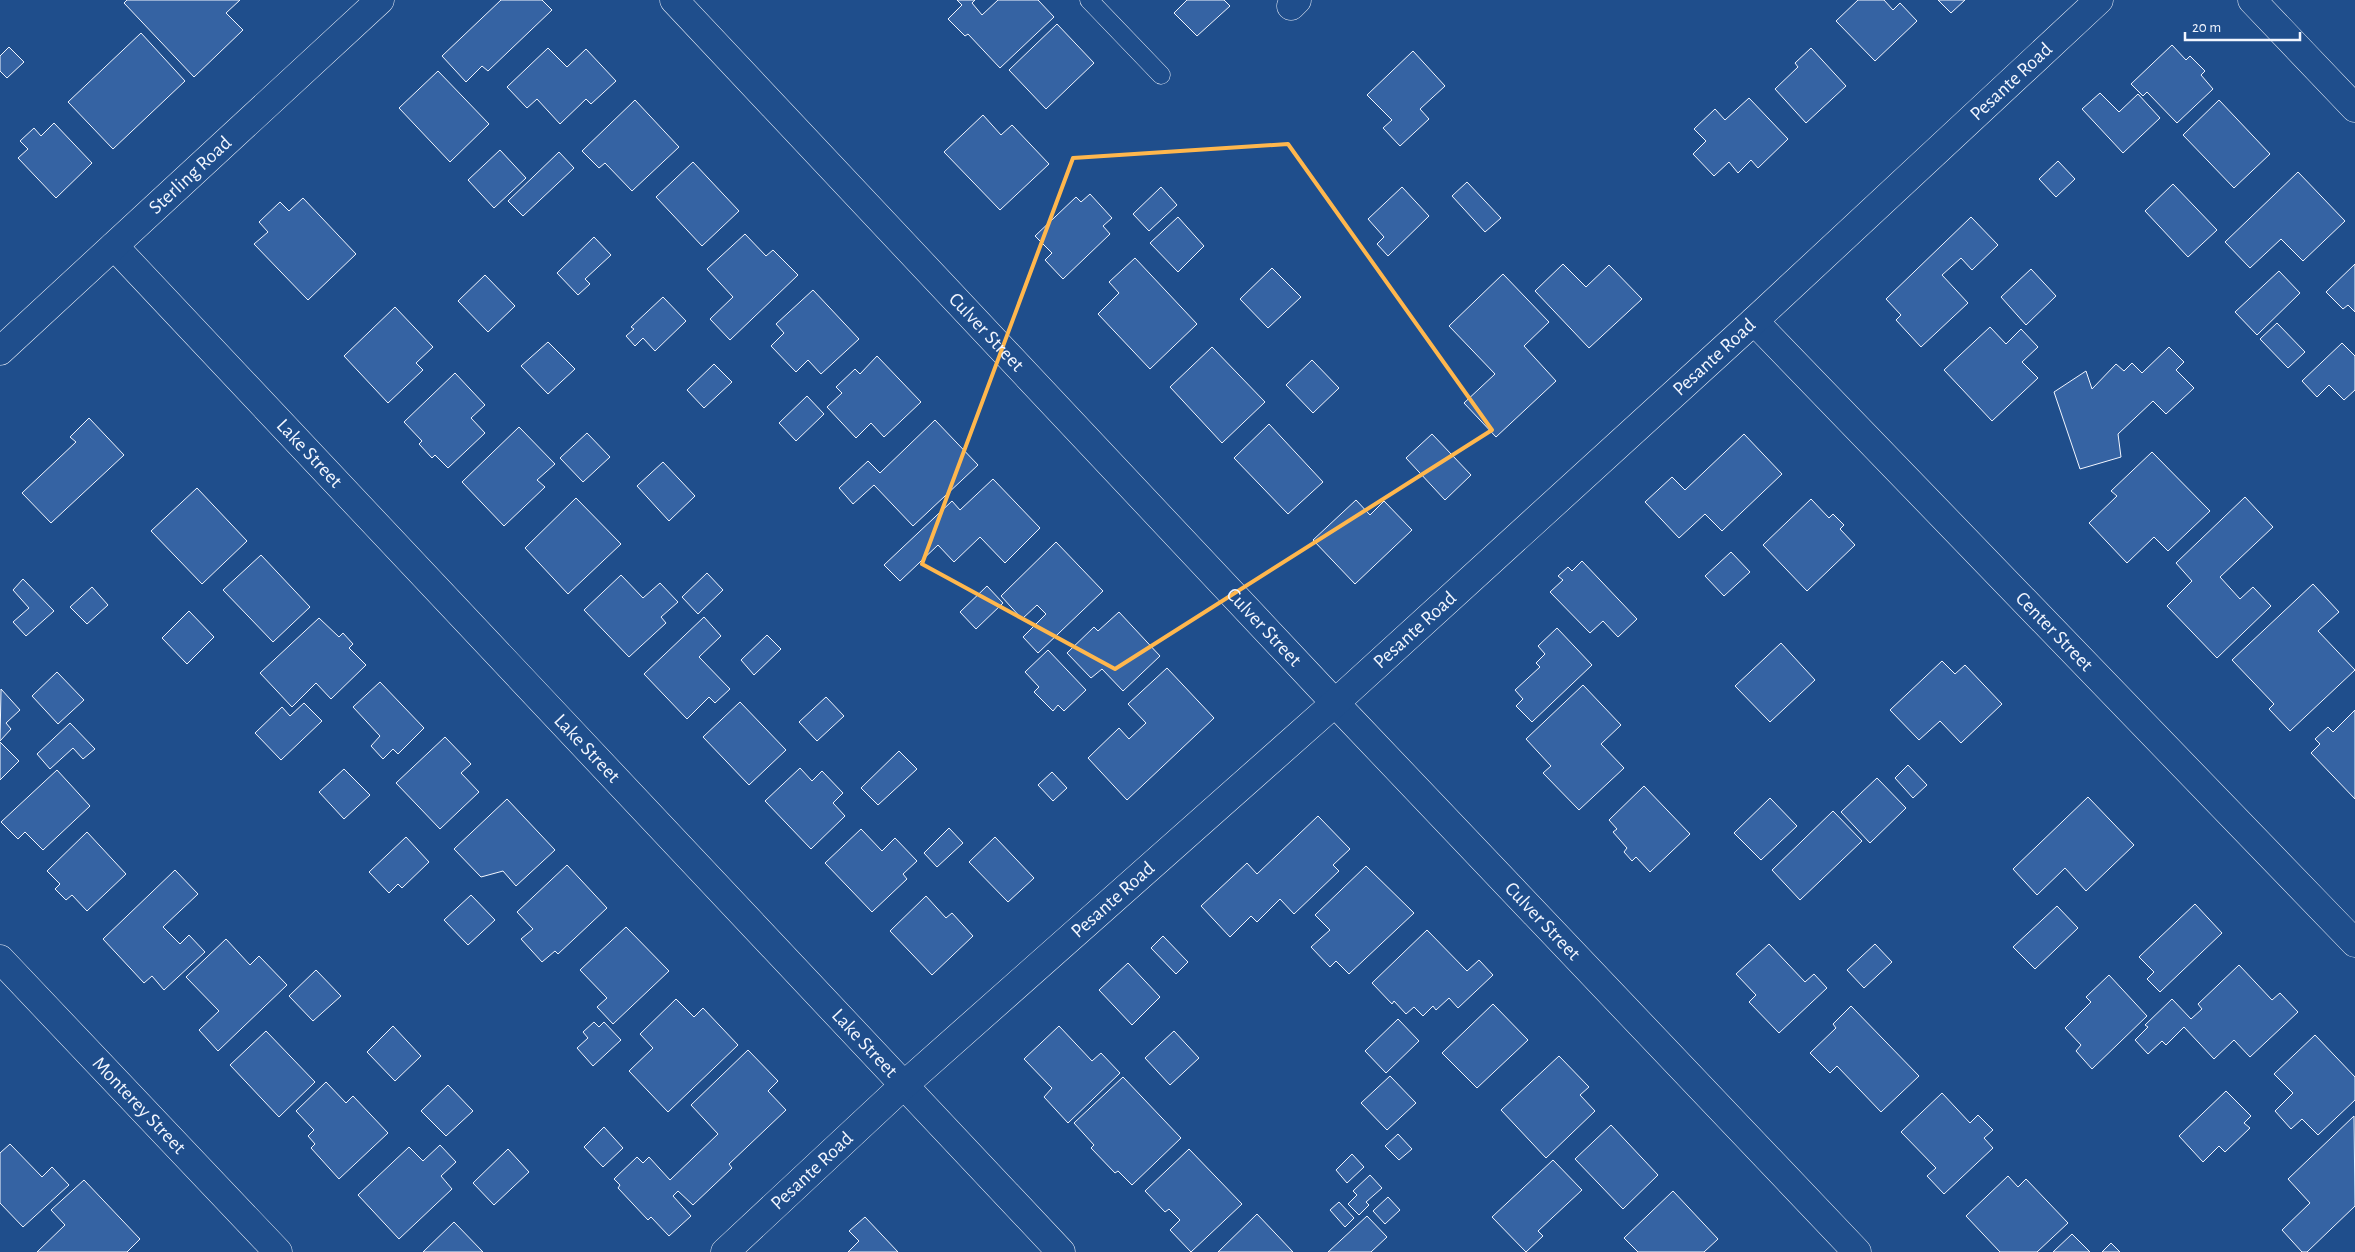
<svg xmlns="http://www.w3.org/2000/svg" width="2355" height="1252" font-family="'Alegreya Sans',sans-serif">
<rect width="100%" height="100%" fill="#1f4e8c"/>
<path fill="#3563a3" stroke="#f2f6ff" d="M 127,0 L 240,0 L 226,13 L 243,30 L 194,77 L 124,3 Z
M 501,0 L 542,0 L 552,10 L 488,71 L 482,66 L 466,82 L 442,56 Z
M 957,0 L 975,0 L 972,3 L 982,15 L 998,0 L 1038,0 L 1054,17 L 1000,68 L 968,34 L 965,36 L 948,19 L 962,5 Z
M 1187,0 L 1224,0 L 1230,6 L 1197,36 L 1174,13 Z
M 1858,0 L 1884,0 L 1893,10 L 1900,3 L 1917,21 L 1875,61 L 1836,21 Z
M 1938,0 L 1965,0 L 1951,13 Z
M 1057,24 L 1094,63 L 1046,109 L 1009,70 Z
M 141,33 L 185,81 L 113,149 L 68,102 Z
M 2172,45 L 2186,60 L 2190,56 L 2205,71 L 2201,75 L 2213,89 L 2177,123 L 2147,92 L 2143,96 L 2131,84 Z
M 9,47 L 24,62 L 7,78 L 0,71 L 0,56 Z
M 548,48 L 567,67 L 586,49 L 616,81 L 591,104 L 586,99 L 560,124 L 537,99 L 527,108 L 507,87 Z
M 1811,48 L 1846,86 L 1806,123 L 1775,89 L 1798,67 L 1795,63 Z
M 1413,51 L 1445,86 L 1420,109 L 1429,119 L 1400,146 L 1383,128 L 1392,120 L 1367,95 Z
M 438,71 L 489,124 L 450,162 L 399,108 Z
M 2100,93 L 2119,112 L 2138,94 L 2160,118 L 2123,153 L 2082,109 Z
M 1749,98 L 1788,139 L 1758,168 L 1751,160 L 1738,173 L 1729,162 L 1714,176 L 1693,154 L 1706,141 L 1694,129 L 1715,109 L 1725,120 Z
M 635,100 L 679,147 L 632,191 L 605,163 L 599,168 L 582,151 Z
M 2219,100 L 2270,154 L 2234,188 L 2183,135 Z
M 983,115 L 1001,135 L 1012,125 L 1049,164 L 1000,210 L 944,152 Z
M 54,123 L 92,163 L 56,198 L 18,158 L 28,149 L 20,141 L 34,128 L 41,136 Z
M 500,150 L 526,178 L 494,208 L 468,180 Z
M 559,152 L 574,168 L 523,216 L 508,201 Z
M 2058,161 L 2075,179 L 2056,197 L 2039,179 Z
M 693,162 L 739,211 L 702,246 L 656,197 Z
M 2298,172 L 2345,221 L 2303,261 L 2281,239 L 2250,268 L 2225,242 Z
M 1467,182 L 1501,218 L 1485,232 L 1452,196 Z
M 2173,184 L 2217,230 L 2188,257 L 2145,211 Z
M 1161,187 L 1177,205 L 1149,231 L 1133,214 Z
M 1402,187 L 1429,216 L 1388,256 L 1377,244 L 1384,237 L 1368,219 Z
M 1090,194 L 1112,218 L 1103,226 L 1110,234 L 1063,279 L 1045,260 L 1052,253 L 1035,236 L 1076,197 L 1081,202 Z
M 303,198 L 356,254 L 308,300 L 254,244 L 268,232 L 259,222 L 280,202 L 289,211 Z
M 1178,217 L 1204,246 L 1178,272 L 1150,243 Z
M 1971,217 L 1998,245 L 1972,270 L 1961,258 L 1942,275 L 1968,303 L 1921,347 L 1896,320 L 1901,315 L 1886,299 Z
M 745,234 L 766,256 L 773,250 L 798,275 L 730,340 L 710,319 L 733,297 L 707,269 Z
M 594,237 L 611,255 L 585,279 L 590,284 L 578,295 L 557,273 Z
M 1135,258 L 1197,324 L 1150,369 L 1098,314 L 1119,293 L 1109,282 Z
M 1563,264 L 1586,287 L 1609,265 L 1642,299 L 1589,348 L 1535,291 Z
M 2355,264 L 2355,312 L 2348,305 L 2343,309 L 2326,292 Z
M 1272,268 L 1301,297 L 1268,328 L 1240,299 Z
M 2031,269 L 2056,296 L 2026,325 L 2001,297 Z
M 2279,271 L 2300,293 L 2257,335 L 2235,312 Z
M 1503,274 L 1549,322 L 1524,346 L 1556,381 L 1496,437 L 1464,403 L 1495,374 L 1449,326 Z
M 485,275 L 515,306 L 488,332 L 458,301 Z
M 813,290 L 859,339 L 821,374 L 808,360 L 796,372 L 771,346 L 784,333 L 776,324 Z
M 663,297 L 686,321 L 655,351 L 643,338 L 635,346 L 626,336 L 634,329 L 631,327 Z
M 395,307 L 433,347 L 416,363 L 423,370 L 388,403 L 344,356 Z
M 2277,323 L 2305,352 L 2288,368 L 2260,339 Z
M 1990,327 L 2006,344 L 2021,329 L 2038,347 L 2022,362 L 2038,378 L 1992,421 L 1944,370 Z
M 548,342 L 575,369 L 548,394 L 521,366 Z
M 2342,343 L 2355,356 L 2355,390 L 2344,400 L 2329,385 L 2317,397 L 2302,381 Z
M 1212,347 L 1265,402 L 1222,443 L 1170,387 Z
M 2169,347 L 2184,362 L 2176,370 L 2194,388 L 2166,414 L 2153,401 L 2118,434 L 2121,457 L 2080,469 L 2054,392 L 2086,371 L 2092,389 L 2116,364 L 2124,371 L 2132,363 L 2142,373 Z
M 877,356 L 921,402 L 884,437 L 871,423 L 856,438 L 827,407 L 842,393 L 836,387 L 855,369 L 860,374 Z
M 1312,360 L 1339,388 L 1313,413 L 1286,385 Z
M 714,364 L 732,382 L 704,408 L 687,390 Z
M 455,373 L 485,405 L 471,418 L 485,433 L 448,468 L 435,455 L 432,458 L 419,444 L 422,441 L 404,422 Z
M 807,396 L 824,414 L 796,441 L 779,423 Z
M 89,418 L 124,455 L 51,523 L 22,493 L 76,442 L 70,437 Z
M 935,420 L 978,465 L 913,526 L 874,485 L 853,504 L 839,488 L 868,461 L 880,473 Z
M 1269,424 L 1323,482 L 1288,514 L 1234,458 Z
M 519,427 L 555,464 L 537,480 L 545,487 L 504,526 L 462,482 Z
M 587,433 L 610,457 L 583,482 L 560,458 Z
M 1432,434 L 1471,475 L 1445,500 L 1406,458 Z
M 1744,434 L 1782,474 L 1722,531 L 1705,514 L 1679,538 L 1645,502 L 1672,477 L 1685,490 Z
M 2152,452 L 2210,511 L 2168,551 L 2154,537 L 2127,563 L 2089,523 L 2117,496 L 2111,491 Z
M 663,462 L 695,496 L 669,521 L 637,486 Z
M 993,479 L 1040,528 L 1005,563 L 980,537 L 954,562 L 938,545 L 900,581 L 884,565 L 952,501 L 960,510 Z
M 197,488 L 247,541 L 202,584 L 151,531 Z
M 2245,497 L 2273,527 L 2220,577 L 2240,599 L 2253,587 L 2271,606 L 2217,658 L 2167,606 L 2192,581 L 2176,563 Z
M 576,498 L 621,544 L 568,594 L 525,548 Z
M 1811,499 L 1829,518 L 1833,514 L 1844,525 L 1840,529 L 1855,545 L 1807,591 L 1763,545 Z
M 1356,500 L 1370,515 L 1384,501 L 1412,530 L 1355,584 L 1313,540 Z
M 1056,542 L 1103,591 L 1038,653 L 1023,637 L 1046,614 L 1037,605 L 1022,619 L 1001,596 Z
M 1731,552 L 1750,572 L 1724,596 L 1705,576 Z
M 261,555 L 310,607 L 273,642 L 223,590 Z
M 1582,561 L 1637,619 L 1618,637 L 1603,621 L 1590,633 L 1550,592 L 1563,580 L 1558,576 L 1568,567 L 1572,571 Z
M 707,573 L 723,590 L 698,614 L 682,597 Z
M 621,575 L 643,598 L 660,583 L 678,602 L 661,617 L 666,623 L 629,657 L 584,610 Z
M 23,579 L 54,611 L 26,636 L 13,622 L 29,608 L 13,590 Z
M 2313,584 L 2339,612 L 2318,631 L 2355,670 L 2290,731 L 2269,709 L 2274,704 L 2232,660 Z
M 987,586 L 1003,603 L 976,629 L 960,612 Z
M 92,587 L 108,605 L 87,624 L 70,607 Z
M 189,611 L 214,637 L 187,664 L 162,638 Z
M 1119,612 L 1160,656 L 1123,691 L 1102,669 L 1091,678 L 1067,653 L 1094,627 L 1098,631 Z
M 704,617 L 721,636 L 699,657 L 730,689 L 715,703 L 709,697 L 687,719 L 644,674 Z
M 319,618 L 339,637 L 343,633 L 353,644 L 349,648 L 366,665 L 331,699 L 316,683 L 292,707 L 260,673 Z
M 1557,628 L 1592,665 L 1532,722 L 1516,706 L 1523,699 L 1515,690 L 1540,667 L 1536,663 L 1545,654 L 1538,646 Z
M 767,635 L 781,649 L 754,675 L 741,660 Z
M 1781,643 L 1815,680 L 1770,722 L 1735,686 Z
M 1048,650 L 1086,690 L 1064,711 L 1058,705 L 1053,711 L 1034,692 L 1039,687 L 1025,672 Z
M 1942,661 L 1955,674 L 1965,665 L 2002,704 L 1961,743 L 1940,721 L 1919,740 L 1890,710 Z
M 1167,668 L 1214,718 L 1127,800 L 1088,758 L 1119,728 L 1129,739 L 1146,723 L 1128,704 Z
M 57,672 L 84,700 L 58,724 L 32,696 Z
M 380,682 L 424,728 L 398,754 L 393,749 L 383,759 L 371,746 L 380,736 L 353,707 Z
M 1583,685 L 1621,725 L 1601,744 L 1624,768 L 1579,810 L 1543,773 L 1551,766 L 1526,739 Z
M 1,689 L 20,710 L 6,723 L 11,729 L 0,741 Z
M 826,697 L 844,716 L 817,741 L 799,722 Z
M 740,702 L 786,750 L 749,785 L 703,737 Z
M 304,703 L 322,721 L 281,760 L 255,733 L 282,707 L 290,716 Z
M 2355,710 L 2355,799 L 2311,753 L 2320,744 L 2315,739 L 2328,727 L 2333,732 Z
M 70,723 L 95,749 L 83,759 L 73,748 L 50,769 L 37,754 Z
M 445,737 L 471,764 L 461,773 L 479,792 L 440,829 L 396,783 Z
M 0,742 L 19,761 L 0,780 Z
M 899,751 L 917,769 L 878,805 L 861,788 Z
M 1908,765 L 1927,785 L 1913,798 L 1895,778 Z
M 800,768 L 812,781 L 822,771 L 843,793 L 833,803 L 845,816 L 811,849 L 765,801 Z
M 344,769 L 370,795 L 344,819 L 319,792 Z
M 57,770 L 90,806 L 43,850 L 25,832 L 18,839 L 1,822 Z
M 1052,772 L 1067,788 L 1053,801 L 1038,785 Z
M 1877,778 L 1906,808 L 1870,843 L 1841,812 Z
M 1644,786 L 1690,834 L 1650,872 L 1636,857 L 1632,861 L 1624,852 L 1627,848 L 1613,832 L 1617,829 L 1609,820 Z
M 2088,797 L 2134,845 L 2086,891 L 2065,868 L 2037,895 L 2013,869 Z
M 1770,798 L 1797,826 L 1761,860 L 1734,833 Z
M 507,799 L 555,850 L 516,886 L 503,871 L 481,877 L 454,849 Z
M 1833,811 L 1862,841 L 1800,900 L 1772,870 Z
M 1318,816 L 1350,849 L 1333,865 L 1339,871 L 1294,914 L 1280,899 L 1257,922 L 1251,916 L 1230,937 L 1201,906 L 1247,863 L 1257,874 Z
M 949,828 L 963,843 L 937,867 L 924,853 Z
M 861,829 L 882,851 L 895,838 L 917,861 L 903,874 L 907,879 L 872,912 L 825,863 Z
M 87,832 L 126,874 L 87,911 L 72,895 L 66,900 L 55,889 L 60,884 L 47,871 Z
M 406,837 L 429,862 L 402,888 L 398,884 L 389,893 L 369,872 Z
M 995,837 L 1034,878 L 1008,902 L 969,862 Z
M 567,865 L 607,908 L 558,954 L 555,951 L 542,962 L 521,939 L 533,929 L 517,912 Z
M 1366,866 L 1414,913 L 1349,974 L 1336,961 L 1330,967 L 1311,947 L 1330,930 L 1315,915 Z
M 175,870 L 198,894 L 163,927 L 180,944 L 189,935 L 205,952 L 164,990 L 152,976 L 144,983 L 103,939 Z
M 471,895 L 495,920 L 468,945 L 444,920 Z
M 926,896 L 946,918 L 952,913 L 973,936 L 932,975 L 890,931 Z
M 2195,904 L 2222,933 L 2160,992 L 2147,979 L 2154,972 L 2139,957 Z
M 2057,906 L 2078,928 L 2035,969 L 2013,947 Z
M 626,927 L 669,971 L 613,1024 L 597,1007 L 607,998 L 580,970 Z
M 1427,930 L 1467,971 L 1479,960 L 1493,975 L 1458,1008 L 1449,998 L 1436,1010 L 1433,1006 L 1423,1016 L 1414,1007 L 1406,1014 L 1394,1001 L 1392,1004 L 1372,983 Z
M 1163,936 L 1188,962 L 1176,974 L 1151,948 Z
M 226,939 L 250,965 L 259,956 L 287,985 L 218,1051 L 199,1030 L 219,1011 L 186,977 Z
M 1769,944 L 1805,982 L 1814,974 L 1827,988 L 1779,1033 L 1749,1002 L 1756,995 L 1736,974 Z
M 1875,944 L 1892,962 L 1864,988 L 1847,970 Z
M 1128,963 L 1160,997 L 1132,1025 L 1099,990 Z
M 2239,965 L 2272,1000 L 2280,993 L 2298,1012 L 2250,1057 L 2234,1040 L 2214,1059 L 2184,1027 L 2166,1045 L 2162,1041 L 2148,1054 L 2135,1040 L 2148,1027 L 2145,1025 L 2172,999 L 2191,1019 L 2202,1009 L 2198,1004 Z
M 316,970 L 341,996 L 313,1021 L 289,996 Z
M 2109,975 L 2147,1016 L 2092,1069 L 2076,1051 L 2081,1045 L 2065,1028 L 2091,1002 L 2086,997 Z
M 676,999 L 694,1017 L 703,1008 L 738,1045 L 668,1112 L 629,1071 L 653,1048 L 640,1034 Z
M 1493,1004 L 1528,1040 L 1477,1088 L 1442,1053 Z
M 1851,1006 L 1919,1076 L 1881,1112 L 1837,1066 L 1830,1073 L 1810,1053 L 1836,1028 L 1833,1024 Z
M 1398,1019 L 1419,1041 L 1386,1073 L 1365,1051 Z
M 594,1022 L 599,1027 L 604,1022 L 621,1040 L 593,1066 L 577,1048 L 588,1038 L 583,1032 Z
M 393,1026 L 421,1056 L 395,1081 L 367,1052 Z
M 1059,1026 L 1092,1061 L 1101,1053 L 1120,1073 L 1068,1123 L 1044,1097 L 1052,1088 L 1024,1059 Z
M 266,1031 L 315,1082 L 279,1117 L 230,1065 Z
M 1174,1031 L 1199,1058 L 1170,1085 L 1145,1058 Z
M 2315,1035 L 2355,1077 L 2355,1100 L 2318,1135 L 2302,1119 L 2291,1129 L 2275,1111 L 2293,1093 L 2274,1074 Z
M 748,1050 L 778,1081 L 768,1091 L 786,1110 L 729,1164 L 732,1168 L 693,1205 L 678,1191 L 673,1196 L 691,1216 L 669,1236 L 651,1217 L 648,1220 L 618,1188 L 620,1185 L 614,1179 L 637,1157 L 643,1163 L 649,1157 L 670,1180 L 718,1134 L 691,1105 Z
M 1559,1056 L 1589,1087 L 1580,1095 L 1595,1111 L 1546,1158 L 1501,1110 Z
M 1390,1076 L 1416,1103 L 1387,1130 L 1361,1103 Z
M 1123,1077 L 1181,1138 L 1132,1185 L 1118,1171 L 1115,1173 L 1091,1148 L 1094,1145 L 1074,1123 Z
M 326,1082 L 346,1103 L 353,1096 L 388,1133 L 339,1179 L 311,1148 L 315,1144 L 308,1136 L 314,1130 L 296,1111 Z
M 448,1085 L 473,1111 L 446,1136 L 421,1111 Z
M 2226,1091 L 2251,1116 L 2244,1123 L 2250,1128 L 2225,1152 L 2219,1146 L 2203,1162 L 2179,1136 Z
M 1942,1093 L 1970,1123 L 1978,1115 L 1993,1130 L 1984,1138 L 1993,1148 L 1944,1194 L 1927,1176 L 1936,1168 L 1901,1132 Z
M 2354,1116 L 2355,1206 L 2307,1252 L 2302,1252 L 2282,1230 L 2310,1203 L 2288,1179 Z
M 1611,1125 L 1658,1175 L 1623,1209 L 1575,1159 Z
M 604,1127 L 623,1148 L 603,1167 L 584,1147 Z
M 1398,1134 L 1412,1149 L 1399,1160 L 1385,1146 Z
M 10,1144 L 42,1177 L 52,1167 L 69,1185 L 23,1227 L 0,1203 L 0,1153 Z
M 440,1145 L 456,1162 L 441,1176 L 452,1189 L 399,1239 L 358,1195 L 409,1147 L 423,1161 Z
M 508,1149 L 529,1172 L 494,1205 L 473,1183 Z
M 1189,1149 L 1242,1204 L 1191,1252 L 1170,1230 L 1180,1220 L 1169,1209 L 1165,1212 L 1145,1191 Z
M 1352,1154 L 1364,1167 L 1347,1183 L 1336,1170 Z
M 1553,1160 L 1582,1190 L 1538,1231 L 1543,1236 L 1526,1252 L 1492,1217 Z
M 1370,1175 L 1382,1188 L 1366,1202 L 1369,1205 L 1359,1215 L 1348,1204 L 1357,1195 L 1353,1191 Z
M 2008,1176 L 2018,1187 L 2026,1179 L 2068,1223 L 2037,1252 L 2000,1252 L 1966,1216 Z
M 84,1180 L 140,1239 L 127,1252 L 37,1252 L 65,1225 L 51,1210 Z
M 1673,1191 L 1718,1239 L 1704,1252 L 1638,1252 L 1624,1238 Z
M 1388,1197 L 1400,1210 L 1385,1224 L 1373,1211 Z
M 1339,1202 L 1354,1218 L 1345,1227 L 1330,1210 Z
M 1257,1214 L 1293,1252 L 1218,1252 Z
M 1367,1216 L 1387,1237 L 1371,1252 L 1328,1252 Z
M 865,1217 L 898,1252 L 848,1252 L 859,1241 L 849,1231 Z
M 454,1222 L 483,1252 L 423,1252 Z
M 2072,1234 L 2090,1252 L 2053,1252 Z
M 2111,1243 L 2120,1252 L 2102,1252 Z"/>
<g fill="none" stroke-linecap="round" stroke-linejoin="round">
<g stroke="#f2f6ff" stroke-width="19">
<path id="service" d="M 1089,0 L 1161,75"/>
</g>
<g stroke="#f2f6ff" stroke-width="29">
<g id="minor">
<path id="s1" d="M 674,0 L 1335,703 L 1857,1252"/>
<path d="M 2252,0 L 2355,108"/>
<path d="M 1291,6 L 1297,0"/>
<path id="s2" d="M 114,246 L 1061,1252"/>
<path id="s3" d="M 1754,321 L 2355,943"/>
<path id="s4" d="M 0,959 L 278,1252"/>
<path id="s5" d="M 725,1252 L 903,1086 L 1335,703 L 1754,321 L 2099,0"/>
</g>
</g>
<g stroke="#f2f6ff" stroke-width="29">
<g id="tertiary">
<path id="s6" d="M 0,351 L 380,0"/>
</g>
</g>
<use href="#service" stroke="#1f4e8c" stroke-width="18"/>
<use href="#minor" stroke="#1f4e8c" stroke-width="28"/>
<use href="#tertiary" stroke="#1f4e8c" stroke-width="28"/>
</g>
<path fill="none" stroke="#ffb74d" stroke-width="4" stroke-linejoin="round" d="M 1288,144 L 1492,430 L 1115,669 L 922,564 L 1073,158 Z"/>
<g text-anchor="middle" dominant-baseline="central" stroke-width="4" stroke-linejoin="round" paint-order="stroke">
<g font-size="20" fill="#f2f6ff" stroke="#1f4e8c">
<text stroke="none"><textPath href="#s5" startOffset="1739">Pesante Road</textPath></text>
<text stroke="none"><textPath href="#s6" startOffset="259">Sterling Road</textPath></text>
<text stroke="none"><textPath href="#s1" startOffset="456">Culver Street</textPath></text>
<text stroke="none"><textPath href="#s5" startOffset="1334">Pesante Road</textPath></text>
<text stroke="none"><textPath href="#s2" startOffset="285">Lake Street</textPath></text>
<text stroke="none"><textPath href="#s1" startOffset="861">Culver Street</textPath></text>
<text stroke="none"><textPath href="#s5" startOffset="929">Pesante Road</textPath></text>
<text stroke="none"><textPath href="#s3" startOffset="432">Center Street</textPath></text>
<text stroke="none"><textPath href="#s2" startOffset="690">Lake Street</textPath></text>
<text stroke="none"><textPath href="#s5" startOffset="524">Pesante Road</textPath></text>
<text stroke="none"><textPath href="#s1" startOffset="1266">Culver Street</textPath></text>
<text stroke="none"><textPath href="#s2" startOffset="1095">Lake Street</textPath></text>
<text stroke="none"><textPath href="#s4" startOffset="202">Monterey Street</textPath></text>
<text stroke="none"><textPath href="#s5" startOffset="119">Pesante Road</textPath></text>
</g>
</g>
<path d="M2185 32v8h115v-8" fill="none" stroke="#f2f6ff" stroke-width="2.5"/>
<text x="2192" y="32" font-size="15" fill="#f2f6ff" stroke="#1f4e8c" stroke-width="4" paint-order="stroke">20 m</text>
</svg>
